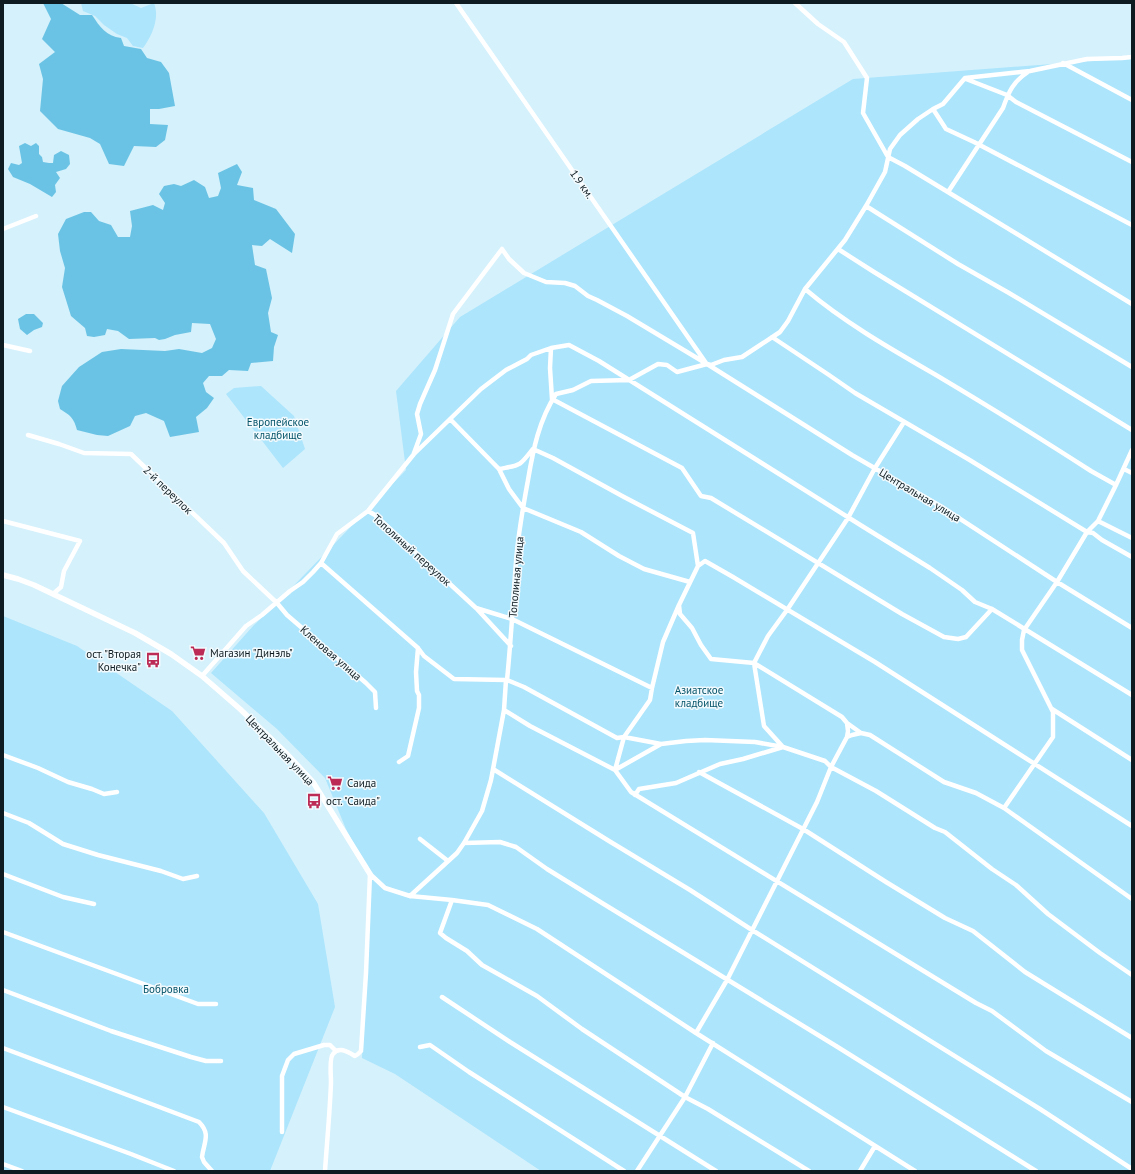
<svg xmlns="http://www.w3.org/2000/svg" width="1135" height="1174" font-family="'PT Sans',sans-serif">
<rect width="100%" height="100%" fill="#d5f1fc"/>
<path fill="#ace5fc" d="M 81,3 L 130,3 L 141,8 L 154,3 C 160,18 152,36 143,48 L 133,46 L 127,38 L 117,34 L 104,25 L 95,16 L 83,11 Z
M 1132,58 L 1132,1171 L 541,1171 L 395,1074 L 362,1058 L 366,973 L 370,874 L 346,829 L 325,778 L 277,729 L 211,673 L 254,625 L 272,608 L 406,470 L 396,391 L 460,317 L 853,79 Z
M 261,386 L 294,416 L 305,449 L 283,468 L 226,394 L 234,388 Z
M 3,616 L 77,646 L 172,711 L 264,813 L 318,904 L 335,1007 L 270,1171 L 3,1171 Z"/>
<path fill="#6ac3e4" d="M 43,3 L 61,3 L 80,15 L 92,15 C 100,27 106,36 121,38 L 124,46 L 141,49 L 147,58 L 161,62 L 169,73 L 175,106 L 159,109 L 150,109 L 150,124 L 168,125 L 165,140 L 156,147 L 134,146 L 124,166 L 109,164 L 100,144 L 90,138 L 58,129 L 40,111 L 43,79 L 39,64 L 55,52 L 42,39 L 51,19 Z
M 25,143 L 31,146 L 36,143 L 39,146 L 39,154 L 42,157 L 43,162 L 49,163 L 53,163 L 54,155 L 61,151 L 69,155 L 70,164 L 66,169 L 56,172 L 60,178 L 55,185 L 56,192 L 52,197 L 30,184 L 13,177 L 8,169 L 11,163 L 19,165 L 22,163 L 19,146 Z
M 237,164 L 242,172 L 237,185 L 253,188 L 254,200 L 276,209 L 295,234 L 292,253 L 270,239 L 262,246 L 252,245 L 255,265 L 266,269 L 272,298 L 268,313 L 271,332 L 278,335 L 274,347 L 273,361 L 251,363 L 248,371 L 229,370 L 222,376 L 209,376 L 203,383 L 206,392 L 214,398 L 207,408 L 196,417 L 199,432 L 170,437 L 164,421 L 146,413 L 135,416 L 130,426 L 108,436 L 97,435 L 77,430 C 74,418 70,415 60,409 L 58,401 L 62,386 L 79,367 L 102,352 L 121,349 L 165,351 L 179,349 L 202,353 L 212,348 L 216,339 L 210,324 L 192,323 L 191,332 L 175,335 L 165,339 L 159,340 L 155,338 L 129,339 L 118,331 L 107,329 L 105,335 L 94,337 L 87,336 L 85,328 L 71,316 L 62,287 L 65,268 L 60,251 L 58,234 L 66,219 L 84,212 L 91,212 L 99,221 L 111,225 L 118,237 L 130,237 L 132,226 L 130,211 L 153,205 L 163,210 L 165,203 L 159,194 L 164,186 L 174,184 L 181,186 L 194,180 L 205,187 L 209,198 L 218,196 L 221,188 L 218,173 Z
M 26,314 L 34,314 L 43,323 L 42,327 L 34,330 L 27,335 L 20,329 L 18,319 Z"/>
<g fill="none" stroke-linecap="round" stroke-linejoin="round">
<path stroke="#fff" stroke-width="4.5" d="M 456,3 L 706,363
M 795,3 L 818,24 L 844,42 L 867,78 L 863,113 L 888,157 L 905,166 L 1132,304
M 1132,57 L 1122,58 L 1087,59 L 1030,71 L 965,78 L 943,104 L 933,109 L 946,129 L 974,142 L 1132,225
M 1063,63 L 1132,100
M 966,79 L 1007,95 L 1016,102 L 1132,162
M 948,192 L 1003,108 C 1009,91 1013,82 1028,72
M 866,206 L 958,264 L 1009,293 L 1132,367
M 3,229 L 36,216
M 838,249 L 874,272 L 1132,430
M 805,289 C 845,323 891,349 936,375 C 988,406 1040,438 1091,471 L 1116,485
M 772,337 L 829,375 L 855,393 L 968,459 L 1087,532 L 1093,533 L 1102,540 L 1132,557
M 3,345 L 30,351
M 551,348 L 550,368 L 552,399
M 552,399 L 682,468 L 701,496 L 711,498 L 902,614 L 944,637 L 958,639 L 966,637 L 992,609
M 450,419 L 499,469 L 509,489 L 523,508
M 28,435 L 59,444 L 84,453 L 131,454 L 224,543 L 243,571 L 277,603 L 287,615 L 366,683 L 375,692 L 376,708
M 533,449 L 553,458 L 624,497 L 693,533 L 698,566 L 705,561 L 733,577 L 875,662 L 1132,826
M 414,453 L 421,434 L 417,414 L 420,404 L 435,370 L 453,314 L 502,249 L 509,259 L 524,273 L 546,282 L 565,283 L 575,286 L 588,296 L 597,300 L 627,316 L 707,364 L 852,455 L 942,507 L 1057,582 L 1132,628
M 499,469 C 520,465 519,467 532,450
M 1124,469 L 1132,473
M 523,508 L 581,532 L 619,556 L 644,569 L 690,582
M 368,511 L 375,515 L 476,608 L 512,619 L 652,688 L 663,642 L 679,605
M 3,521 L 80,541 L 64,571 L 61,587 L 53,594
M 1098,521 L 1132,538
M 321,563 L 418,648 L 424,656 L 454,679 L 506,680
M 698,566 L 679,605 L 680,614 L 692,628 L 701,645 L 711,659 L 754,663 L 842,717 L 847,723 L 861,733
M 477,609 L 511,646
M 202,676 L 246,626 L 262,615 L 290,591 L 303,582 L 313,572 L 321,563 L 337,534 L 368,511 L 414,454 L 481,389 L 506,370 L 527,359 L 531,355 L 551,348 L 569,345 L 599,361 L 862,526 L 930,568 L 962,590 L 975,602 L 992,609 L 1132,695
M 507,680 L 524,687 L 617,738 L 624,737 L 661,744 L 686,741 L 705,740 L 755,742 L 783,747 L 825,761 L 831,767 L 876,791 L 935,828 L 945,832 L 992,869 L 1016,885 L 1048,914 L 1100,953 L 1132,975
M 652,688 L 650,700 L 624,737 L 615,770 L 661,744
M 1052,709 L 1132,760
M 504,710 L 530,726 L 615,770 L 631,792 L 976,1003 L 992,1011 L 1046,1051 L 1132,1102
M 847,737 L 848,731 L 847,723
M 3,755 L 38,768 L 68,782 L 92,789 L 104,794 L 117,792
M 399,762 L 408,756 L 419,708 L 419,695 L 417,691 L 416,672 L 418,648
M 493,769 L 609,841 L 690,890 L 752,930 L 1040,1109 L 1132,1169
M 699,772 L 803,829 L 886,882 L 945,918 L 973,931 L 1025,972 L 1132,1038
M 635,795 L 639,789 L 676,783 L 720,764 L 743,759 L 783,747 L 764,726 L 754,663 L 768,636 L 787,610 L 848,518 L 875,468 L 904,422
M 1004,808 L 1132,899
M 3,813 L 29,823 L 63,844 L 98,855 L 161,871 L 183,879 L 197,876
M 420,839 L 448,861
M 464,843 L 500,842 L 516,847 L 547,869 L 602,903 L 836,1046 L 1036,1171
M 3,874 L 63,897 L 94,904
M 370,874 L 385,888 L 410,896 L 452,900 L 488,905 L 537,929 L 696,1033 L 915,1171
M 410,896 L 457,853 L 464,843 L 482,811 L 491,780 L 504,710 L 506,680 L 507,680 C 511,641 513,601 516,562 C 518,534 523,507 528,480 C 533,450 539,420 556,394 L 573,390 L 591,381 L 629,380 L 658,364 L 667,365 L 677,372 L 707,364 L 711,365 L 724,360 L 742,357 L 780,332 L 788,321 L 805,289 L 845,240 L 866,206 L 885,172 L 890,149 L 900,135 L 918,119 L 933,109
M 452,900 L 440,933 L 446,938 L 467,951 L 482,965 L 537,996 L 582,1029 L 685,1097 L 708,1109 L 809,1171
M 3,932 L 198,1004 L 216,1004
M 3,990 L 111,1031 L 191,1057 L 206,1061 L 221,1061
M 442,997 L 510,1042 L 716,1171
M 696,1033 L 727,980 L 817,802 L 831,767 L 847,737 L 852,735 L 861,733 L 870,735 L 944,782 L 976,793 L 1004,808 L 1053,737 L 1053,712 L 1022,650 L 1022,640 L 1024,630 L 1057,582 L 1087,532 L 1098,521 L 1116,485 L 1132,450
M 420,1047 L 430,1045 L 469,1072 L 624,1171
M 3,1048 L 199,1122 C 211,1134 204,1142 202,1157 L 204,1162 L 212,1171
M 3,1107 L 131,1154 L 174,1171
M 282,1132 L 282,1076 L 288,1060 L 294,1054 L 324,1045 L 330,1045 L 336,1051
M 3,1164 L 22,1171
M 325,1171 C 327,1141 330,1111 331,1082 C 331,1075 329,1058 333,1054 C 339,1046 348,1052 355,1056 L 358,1054 L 361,1051 L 366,973 L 370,874
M 637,1171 L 685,1097 L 713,1043
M 860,1171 L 875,1146"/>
<path stroke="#fff" stroke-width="5.5" d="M 3,575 L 18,579 L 34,585 L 135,633 L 171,654 L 202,676 L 240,709 L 287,754 L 313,782 L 370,874"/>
</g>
<defs>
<g id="supermarket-bare" transform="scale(1.2)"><path d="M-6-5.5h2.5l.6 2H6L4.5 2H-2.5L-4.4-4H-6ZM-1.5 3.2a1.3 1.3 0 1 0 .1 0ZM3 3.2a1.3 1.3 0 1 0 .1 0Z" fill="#bb2b55" stroke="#f3fafd" stroke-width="2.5" paint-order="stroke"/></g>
<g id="bus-bare" transform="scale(1.2)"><path d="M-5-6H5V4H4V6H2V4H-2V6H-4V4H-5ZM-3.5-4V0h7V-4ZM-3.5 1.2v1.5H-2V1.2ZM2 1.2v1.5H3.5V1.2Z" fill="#bb2b55" stroke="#f3fafd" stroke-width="2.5" paint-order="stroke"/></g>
</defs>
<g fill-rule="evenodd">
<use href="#supermarket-bare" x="198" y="653"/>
<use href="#bus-bare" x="153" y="660"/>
<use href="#supermarket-bare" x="335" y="783"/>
<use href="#bus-bare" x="314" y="801"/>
</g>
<g text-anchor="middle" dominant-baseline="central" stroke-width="3" stroke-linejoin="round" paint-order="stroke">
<g font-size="11" fill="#0e1b20" stroke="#f3fafd">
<text transform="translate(582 184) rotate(55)">1.9 км.</text>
<text transform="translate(168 490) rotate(44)">2-й переулок</text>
<text transform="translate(920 495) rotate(31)">Центральная улица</text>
<text transform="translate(412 550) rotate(42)">Тополиный переулок</text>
<text transform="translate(516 577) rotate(-85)">Тополиная улица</text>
<text transform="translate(331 653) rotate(41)">Кленовая улица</text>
<text transform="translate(280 750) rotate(46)">Центральная улица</text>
</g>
<g font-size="11" fill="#035369" stroke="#f3fafd">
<text x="278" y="422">Европейское<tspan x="278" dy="13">кладбище</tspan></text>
<text x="699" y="690">Азиатское<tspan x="699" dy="13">кладбище</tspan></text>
<text x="166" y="989">Бобровка</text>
</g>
<g font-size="11" fill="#0e1b20" stroke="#f3fafd" text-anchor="start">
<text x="210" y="653">Магазин "Динэль"</text>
<text x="141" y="654" text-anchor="end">ост. "Вторая<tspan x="141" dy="13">Конечка"</tspan></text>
<text x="347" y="783">Саида</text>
<text x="326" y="801">ост. "Саида"</text>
</g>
</g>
<rect width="1135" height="1174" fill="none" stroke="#0e1b20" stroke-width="8"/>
</svg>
